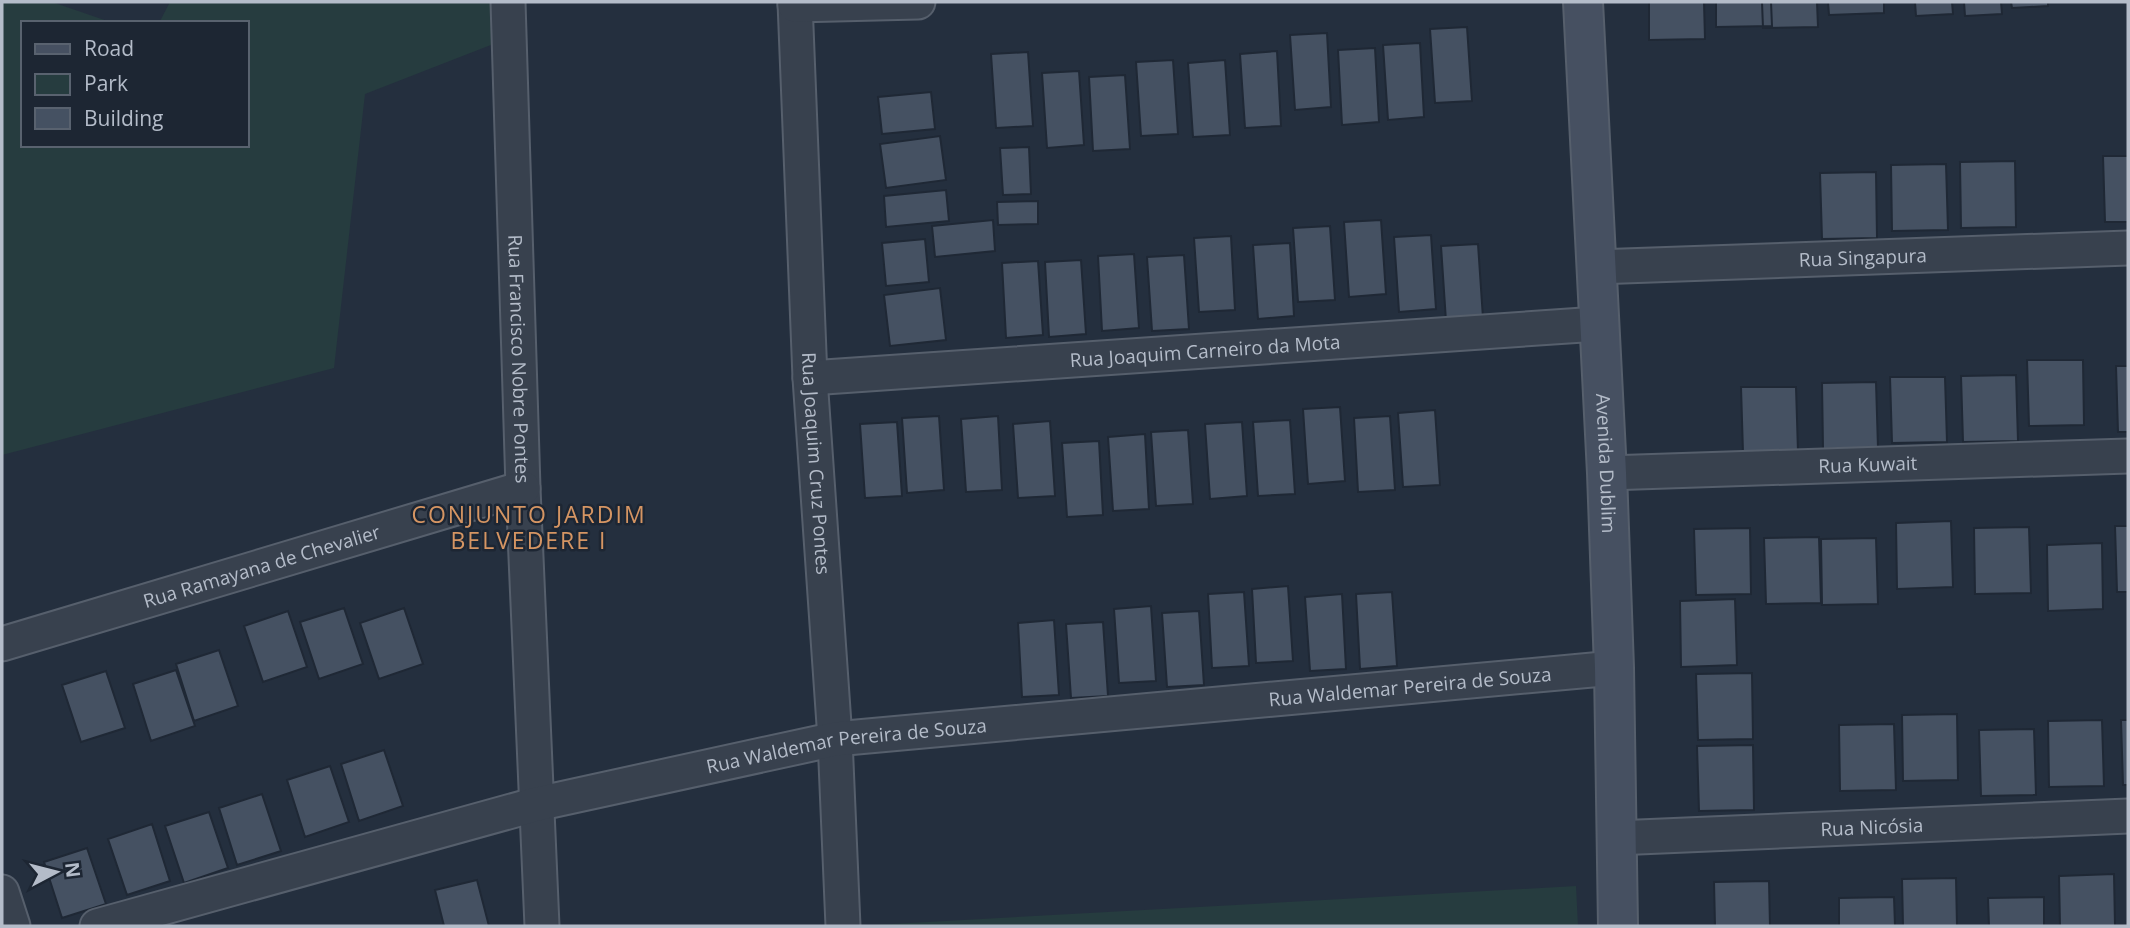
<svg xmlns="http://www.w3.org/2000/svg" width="2130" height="928" font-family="'Open Sans',sans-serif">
<rect width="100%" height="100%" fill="#242f3e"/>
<path fill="#263c3f" d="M 2,2 L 52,2 L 113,23 L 23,23 L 23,145 L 247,145 L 247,23 L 159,23 L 170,2 L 500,2 L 511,37 L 365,94 L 334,368 L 2,455 Z
M 1576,886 L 1578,926 L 856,926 Z"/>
<path fill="#455162" stroke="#1f2835" stroke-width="2" d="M 1649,2 L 1704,2 L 1705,39 L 1649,40 Z
M 1716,2 L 1771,2 L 1772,26 L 1716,27 Z
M 1762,2 L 1817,2 L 1818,27 L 1763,28 Z
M 1828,2 L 1884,2 L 1884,13 L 1829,15 Z
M 1915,2 L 1952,2 L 1953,14 L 1916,16 Z
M 1964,2 L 2001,2 L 2002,14 L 1965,16 Z
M 2011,2 L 2048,2 L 2048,6 L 2012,8 Z
M 1467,27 L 1472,101 L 1435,103 L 1430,29 Z
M 1327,33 L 1331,107 L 1295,110 L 1290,35 Z
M 1420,43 L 1424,117 L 1388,120 L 1383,45 Z
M 1375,48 L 1379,122 L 1342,125 L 1338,50 Z
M 1277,51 L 1281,126 L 1245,128 L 1240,54 Z
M 1028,52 L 1033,126 L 996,128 L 991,54 Z
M 1173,60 L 1178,134 L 1141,136 L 1136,62 Z
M 1225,60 L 1230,135 L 1193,137 L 1188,63 Z
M 1079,71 L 1084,145 L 1047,148 L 1042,73 Z
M 1125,75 L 1130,149 L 1093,151 L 1089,77 Z
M 931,92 L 935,129 L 882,134 L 878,97 Z
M 940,136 L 946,180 L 886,188 L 880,144 Z
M 1029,147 L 1031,194 L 1003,195 L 1000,148 Z
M 2103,156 L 2128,156 L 2128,222 L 2105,222 Z
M 2015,161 L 2016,227 L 1961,228 L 1960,162 Z
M 1946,164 L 1948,230 L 1892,231 L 1891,165 Z
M 1876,172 L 1877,238 L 1822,239 L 1820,173 Z
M 946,190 L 949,221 L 886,227 L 884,196 Z
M 1038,201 L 1038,224 L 998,225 L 997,202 Z
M 993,220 L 995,251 L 935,257 L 932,226 Z
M 1381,220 L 1386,294 L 1349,297 L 1344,222 Z
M 1330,226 L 1335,300 L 1298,302 L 1293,228 Z
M 1431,235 L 1436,309 L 1399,312 L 1394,237 Z
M 1231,236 L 1235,310 L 1199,312 L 1194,238 Z
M 925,239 L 929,282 L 886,286 L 882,243 Z
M 1290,243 L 1294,316 L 1258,319 L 1253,245 Z
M 1478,244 L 1483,318 L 1446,321 L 1441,246 Z
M 1134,254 L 1139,328 L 1102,331 L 1098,256 Z
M 1184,255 L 1189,329 L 1152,331 L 1147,257 Z
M 1081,260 L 1086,334 L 1049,337 L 1045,262 Z
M 1038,261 L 1043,335 L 1006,338 L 1002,263 Z
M 940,288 L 946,340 L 890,346 L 884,295 Z
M 2027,360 L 2083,360 L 2084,425 L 2029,426 Z
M 2116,366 L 2128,366 L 2128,432 L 2118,432 Z
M 2016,375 L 2018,441 L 1963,442 L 1961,376 Z
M 1890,377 L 1945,377 L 1947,442 L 1892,443 Z
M 1876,382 L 1878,448 L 1823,449 L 1822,383 Z
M 1741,387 L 1796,387 L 1798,452 L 1743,453 Z
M 1340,407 L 1345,481 L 1308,484 L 1303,409 Z
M 1435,410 L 1440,485 L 1403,487 L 1398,413 Z
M 939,416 L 944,490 L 907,493 L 902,418 Z
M 998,416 L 1002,490 L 966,492 L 961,419 Z
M 1390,416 L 1395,490 L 1358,492 L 1354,418 Z
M 1290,420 L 1295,494 L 1258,496 L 1253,422 Z
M 1050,421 L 1055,496 L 1018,498 L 1013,424 Z
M 897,422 L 902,496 L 865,498 L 860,424 Z
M 1242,422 L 1247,496 L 1210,499 L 1205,424 Z
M 1188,430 L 1193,504 L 1156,506 L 1151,432 Z
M 1145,434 L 1149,509 L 1113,511 L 1108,437 Z
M 1099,441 L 1103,515 L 1067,517 L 1062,443 Z
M 1951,521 L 1953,587 L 1897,589 L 1896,523 Z
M 2115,526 L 2128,526 L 2128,592 L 2117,592 Z
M 2029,527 L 2031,593 L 1975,594 L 1974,528 Z
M 1750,528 L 1751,594 L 1696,595 L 1694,529 Z
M 1819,537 L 1821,603 L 1766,604 L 1764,538 Z
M 1876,538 L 1878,604 L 1822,605 L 1821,539 Z
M 2102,543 L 2103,609 L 2048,611 L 2047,545 Z
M 1288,586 L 1293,661 L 1256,663 L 1252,589 Z
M 1244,592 L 1249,666 L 1212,668 L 1208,594 Z
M 1392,592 L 1397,666 L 1360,669 L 1356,594 Z
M 1342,594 L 1346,669 L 1310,671 L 1305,597 Z
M 1735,599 L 1737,665 L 1681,667 L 1680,601 Z
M 1151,606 L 1156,681 L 1119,683 L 1114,609 Z
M 344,608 L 363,664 L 319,679 L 300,622 Z
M 404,608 L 423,664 L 379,679 L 360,623 Z
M 288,611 L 307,667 L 263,682 L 244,626 Z
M 1199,611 L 1204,685 L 1167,687 L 1162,613 Z
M 1054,620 L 1059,695 L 1022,697 L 1018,623 Z
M 1103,622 L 1108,696 L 1071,698 L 1066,624 Z
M 219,650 L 238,706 L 194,721 L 176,664 Z
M 176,670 L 195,726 L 151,741 L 133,684 Z
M 106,671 L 125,728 L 81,742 L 62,685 Z
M 1752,673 L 1753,739 L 1698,740 L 1696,674 Z
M 1957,714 L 1958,780 L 1903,781 L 1902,715 Z
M 2102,720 L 2104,786 L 2049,787 L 2048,721 Z
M 2121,720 L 2128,720 L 2128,785 L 2123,785 Z
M 1894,724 L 1896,790 L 1840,791 L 1839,725 Z
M 2034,729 L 2036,795 L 1981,796 L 1979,730 Z
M 1753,745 L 1754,810 L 1699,811 L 1697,746 Z
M 384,750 L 403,806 L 359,821 L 341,764 Z
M 330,766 L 349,822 L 305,837 L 287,780 Z
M 262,794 L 281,851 L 237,865 L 219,808 Z
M 209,812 L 228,868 L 184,883 L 165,826 Z
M 152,824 L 170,881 L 127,895 L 108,839 Z
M 87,848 L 106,904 L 62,918 L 44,862 Z
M 2114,874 L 2115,926 L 2060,926 L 2059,876 Z
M 1956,878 L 1957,926 L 1903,926 L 1902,879 Z
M 477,880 L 489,926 L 444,926 L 435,890 Z
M 1769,881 L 1770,926 L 1715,926 L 1714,882 Z
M 1894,897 L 1895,926 L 1839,926 L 1839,898 Z
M 2044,897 L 2044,926 L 1989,926 L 1988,898 Z"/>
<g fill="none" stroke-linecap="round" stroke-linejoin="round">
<g stroke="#565f6c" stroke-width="37">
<g id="street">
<path id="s1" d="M 508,2 L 523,488 L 542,926"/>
<path id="s2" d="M 795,2 L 810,378 L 835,739 L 843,926"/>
<path d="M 795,5 L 918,2"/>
<path id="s3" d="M 1595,267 L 2128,248"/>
<path id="s4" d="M 810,378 L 1598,324"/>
<path id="s5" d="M 1607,473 L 2128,456"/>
<path id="s6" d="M 2,644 L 523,488"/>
<path id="s7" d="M 1615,838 L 2128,816"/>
<path d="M 2,892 L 13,926"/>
<path id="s8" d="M 97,926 L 537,804 L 835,739 L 1614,668"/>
</g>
</g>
<g stroke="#565f6c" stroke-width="42">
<g id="secondary">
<path id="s9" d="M 1583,2 L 1607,473 L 1614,668 L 1618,926"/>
</g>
</g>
<use href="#street" stroke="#38414e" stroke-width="33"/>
<use href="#secondary" stroke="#465061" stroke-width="38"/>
</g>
<g text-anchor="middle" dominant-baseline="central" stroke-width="5" stroke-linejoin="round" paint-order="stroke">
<g font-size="19" fill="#b4bcc9" stroke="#1d2633">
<text stroke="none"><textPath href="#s3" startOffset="268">Rua Singapura</textPath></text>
<text stroke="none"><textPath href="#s4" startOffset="396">Rua Joaquim Carneiro da Mota</textPath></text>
<text stroke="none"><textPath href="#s1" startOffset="357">Rua Francisco Nobre Pontes</textPath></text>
<text stroke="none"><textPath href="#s2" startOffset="462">Rua Joaquim Cruz Pontes</textPath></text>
<text stroke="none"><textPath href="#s9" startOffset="462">Avenida Dublim</textPath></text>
<text stroke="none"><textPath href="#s5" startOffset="261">Rua Kuwait</textPath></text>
<text stroke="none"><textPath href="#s6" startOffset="271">Rua Ramayana de Chevalier</textPath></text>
<text stroke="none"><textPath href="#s8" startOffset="1339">Rua Waldemar Pereira de Souza</textPath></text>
<text stroke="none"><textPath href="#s8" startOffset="772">Rua Waldemar Pereira de Souza</textPath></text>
<text stroke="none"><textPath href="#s7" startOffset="257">Rua Nicósia</textPath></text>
</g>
<g font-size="23" letter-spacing="2" fill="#d59563" stroke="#1d2633">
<text x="529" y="514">CONJUNTO JARDIM<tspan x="529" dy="26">BELVEDERE I</tspan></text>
</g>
</g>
<rect width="2130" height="928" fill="none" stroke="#b4bcc9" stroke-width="7"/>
<rect x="21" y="21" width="228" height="126" fill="#1d2633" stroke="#59626f" stroke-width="2"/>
<rect x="35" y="44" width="35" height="10" fill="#465061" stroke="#59626f" stroke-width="2"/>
<text x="84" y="56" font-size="21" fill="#b4bcc9">Road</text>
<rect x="35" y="74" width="35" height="21" fill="#263c3f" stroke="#59626f" stroke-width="2"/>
<text x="84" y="91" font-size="21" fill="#b4bcc9">Park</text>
<rect x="35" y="108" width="35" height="21" fill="#455162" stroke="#59626f" stroke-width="2"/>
<text x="84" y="126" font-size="21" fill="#b4bcc9">Building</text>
<g transform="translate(56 872) rotate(83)" stroke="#1d2633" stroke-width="5" paint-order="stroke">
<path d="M0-5L12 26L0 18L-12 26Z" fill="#b4bcc9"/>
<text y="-10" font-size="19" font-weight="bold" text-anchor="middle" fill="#b4bcc9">N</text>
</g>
</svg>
